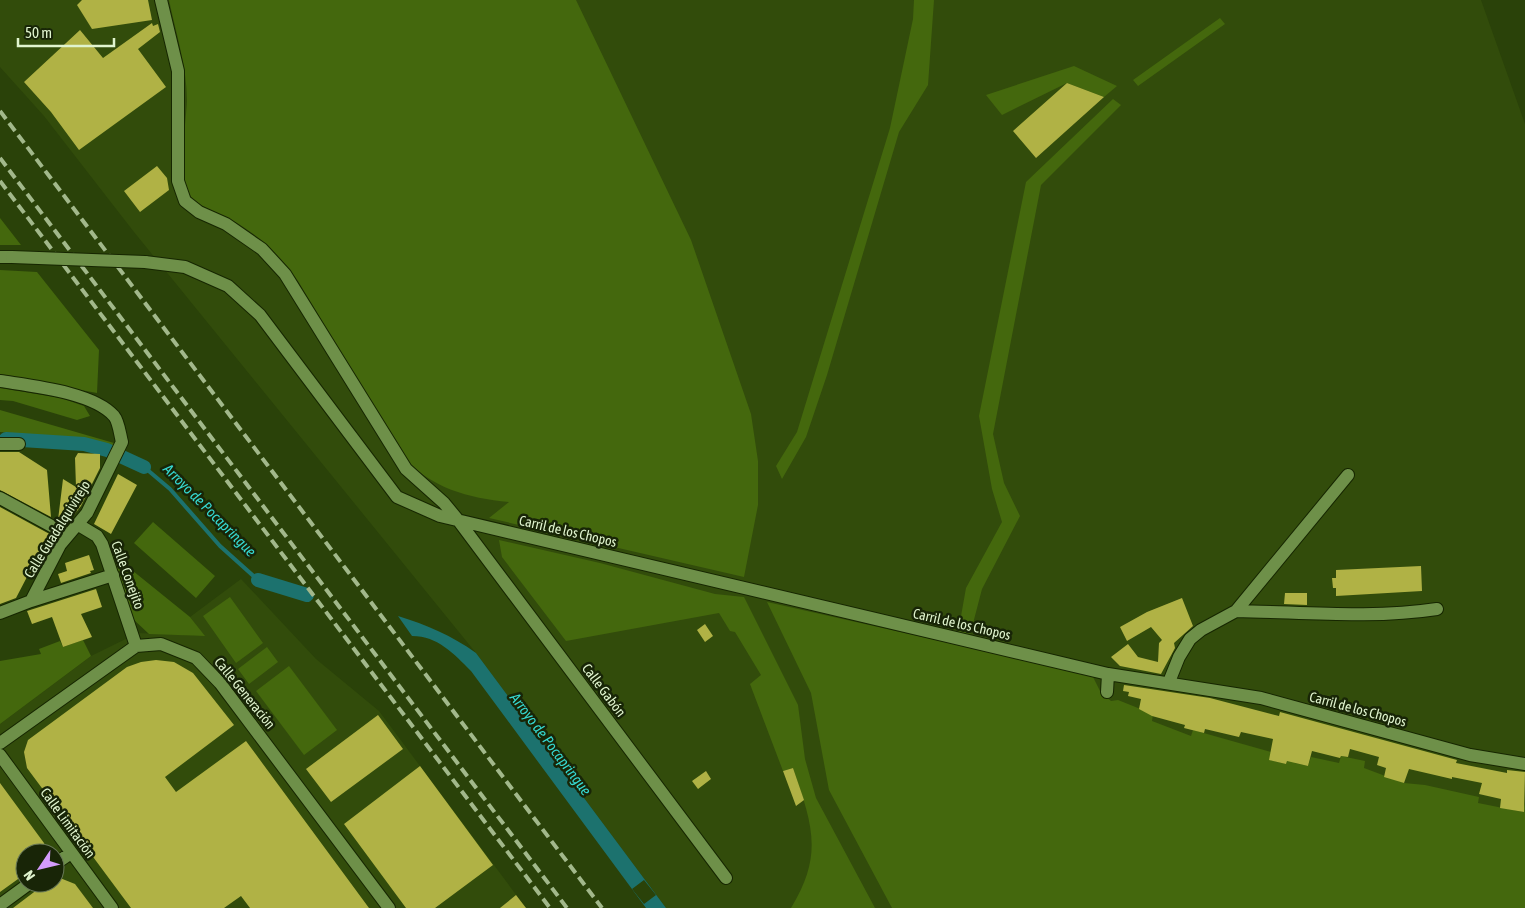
<svg xmlns="http://www.w3.org/2000/svg" width="1525" height="908" font-family="'Asap Condensed',sans-serif">
<rect width="100%" height="100%" fill="#2a4209"/>
<path fill="#324c0b" fill-rule="evenodd" d="M 0,0 L 1481,0 L 1525,124 L 1525,908 L 666,908 L 476,653 L 134,232 L 44,116 L 0,67 Z
M 241,579 L 316,659 L 379,711 L 526,908 L 0,908 L 0,724 L 91,656 L 138,633 L 204,636 L 190,617 ZM 25,853 L 55,853 L 55,883 L 25,883 Z"/>
<path fill="#44680d" d="M 169,0 L 576,0 L 691,240 L 751,414 L 758,461 L 758,505 L 744,577 L 489,518 L 509,502 C 468,498 431,488 403,457 L 298,281 C 278,253 262,238 232,220 C 220,213 202,209 192,198 C 176,180 186,124 187,101 C 187,67 176,33 169,0 Z
M 914,0 L 934,0 L 928,85 L 899,132 L 827,375 L 806,437 L 782,479 L 776,466 L 797,432 L 890,128 L 913,19 Z
M 1220,18 L 1225,24 L 1138,86 L 1133,80 Z
M 1074,66 L 1117,86 L 1104,97 L 1067,83 L 1002,115 L 986,95 Z
M 1113,99 L 1121,105 L 1041,185 L 993,434 L 1004,483 L 1020,516 L 982,589 L 970,635 L 958,633 L 966,588 L 1002,522 L 992,489 L 979,416 L 1026,182 Z
M 0,218 L 21,245 L 0,245 Z
M 0,270 L 37,272 L 99,350 L 97,393 L 0,375 Z
M 0,388 L 61,398 L 84,406 L 90,416 L 77,420 L 13,401 L 0,400 Z
M 0,410 L 114,443 L 112,447 L 81,439 L 0,432 Z
M 153,522 L 215,576 L 196,598 L 134,543 Z
M 499,540 L 600,563 L 715,594 L 744,597 L 798,705 L 805,759 L 816,798 L 875,908 L 791,908 C 824,854 812,824 793,768 L 783,771 L 750,684 L 761,675 L 735,632 L 730,631 L 719,613 L 566,641 L 502,557 Z
M 112,554 L 190,617 L 205,636 L 149,634 L 133,619 Z
M 230,597 L 263,643 L 236,663 L 203,616 Z
M 767,602 L 1092,675 L 1101,693 L 1111,701 L 1118,700 L 1153,714 L 1152,721 L 1191,736 L 1193,730 L 1271,752 L 1270,760 L 1286,764 L 1289,754 L 1295,763 L 1308,766 L 1311,757 L 1339,763 L 1341,756 L 1365,761 L 1364,768 L 1404,783 L 1425,785 L 1479,797 L 1478,803 L 1523,812 L 1525,804 L 1525,908 L 892,908 L 829,790 L 811,693 Z
M 83,640 L 91,656 L 0,724 L 0,661 L 41,654 L 39,649 L 60,641 L 63,647 Z
M 267,647 L 278,662 L 249,684 L 238,669 Z
M 289,666 L 337,730 L 304,755 L 256,691 Z"/>
<path fill="#1c726e" d="M 398,616 C 427,625 451,635 476,653 L 666,908 L 646,908 L 471,671 C 454,654 438,636 412,636 Z"/>
<path fill="#2a4209" d="M 644,880 L 656,895 L 644,904 L 632,889 Z"/>
<g fill="none" stroke-linecap="round" stroke-linejoin="round">
<path stroke="#1c726e" stroke-width="4" d="M 144,467 L 170,489 L 220,546 L 258,580"/>
<path stroke="#1c726e" stroke-width="14" d="M 6,439 L 84,444 L 107,450 L 144,467
M 258,580 L 307,595"/>
</g>
<path fill="#b0b245" d="M 82,0 L 148,0 L 152,20 L 92,29 L 77,5 Z
M 152,23 L 153,26 L 158,24 L 160,32 L 138,49 L 166,87 L 79,150 L 51,112 L 24,82 L 80,30 L 103,58 Z
M 1067,83 L 1104,97 L 1036,158 L 1013,131 Z
M 157,166 L 167,178 L 169,190 L 140,212 L 124,191 Z
M 0,452 L 19,452 L 47,470 L 51,517 L 0,490 Z
M 78,453 L 100,454 L 100,468 L 81,506 L 66,525 L 58,520 L 63,479 L 76,487 L 75,458 Z
M 118,474 L 137,485 L 111,534 L 94,524 Z
M 0,507 L 55,537 L 34,578 L 28,575 L 16,598 L 0,604 Z
M 89,555 L 94,570 L 90,571 L 91,573 L 61,583 L 58,574 L 67,571 L 65,563 Z
M 1421,566 L 1422,591 L 1336,596 L 1336,588 L 1333,588 L 1332,578 L 1336,578 L 1336,570 Z
M 96,589 L 102,607 L 81,614 L 92,637 L 63,647 L 52,617 L 32,624 L 27,611 Z
M 1285,593 L 1307,593 L 1307,605 L 1284,604 Z
M 1182,598 L 1193,626 L 1174,643 L 1175,648 L 1161,674 L 1120,666 L 1111,657 L 1128,644 L 1138,657 L 1158,662 L 1159,643 L 1162,640 L 1151,627 L 1127,641 L 1120,627 L 1147,612 Z
M 705,624 L 713,636 L 705,642 L 697,630 Z
M 156,660 L 174,662 L 193,673 L 234,725 L 165,777 L 176,792 L 246,741 L 369,908 L 250,908 L 241,896 L 224,908 L 131,908 L 27,768 L 24,752 L 28,740 L 127,667 L 141,662 Z
M 1124,685 L 1210,698 L 1279,716 L 1280,712 L 1457,760 L 1456,763 L 1507,773 L 1507,770 L 1525,772 L 1524,812 L 1500,808 L 1501,799 L 1479,794 L 1482,783 L 1452,777 L 1452,779 L 1409,769 L 1404,783 L 1384,777 L 1386,768 L 1377,765 L 1379,757 L 1350,749 L 1348,757 L 1341,756 L 1340,758 L 1312,751 L 1308,766 L 1287,761 L 1286,764 L 1269,760 L 1273,739 L 1241,732 L 1239,737 L 1205,729 L 1204,733 L 1184,728 L 1185,725 L 1152,716 L 1139,709 L 1141,699 L 1128,696 L 1129,692 L 1123,691 Z
M 378,715 L 403,749 L 331,802 L 306,769 Z
M 420,766 L 493,865 L 435,908 L 406,908 L 344,824 Z
M 793,768 L 804,800 L 796,806 L 783,771 Z
M 706,771 L 711,779 L 698,789 L 692,781 Z
M 0,783 L 44,843 L 47,853 L 25,853 L 25,874 L 0,892 Z
M 55,876 L 75,884 L 93,908 L 13,908 L 46,883 L 55,883 Z
M 516,895 L 526,908 L 500,908 Z"/>
<g fill="none" stroke-linecap="round" stroke-linejoin="round">
<g stroke="#162601" stroke-width="14">
<path id="minor" d="M 161,0 L 178,71 L 178,181 L 185,201 L 199,212 L 226,224 L 262,249 L 285,274 L 406,469 L 444,503 L 458,520 L 726,878
M 0,257 L 12,257
M 145,262 L 185,267 L 228,286 L 260,315 L 397,497 L 440,516 L 1108,674 L 1261,698 L 1470,755 L 1525,764
M 0,381 C 31,386 93,392 114,416 C 119,422 120,435 122,442 L 87,513 L 60,545 L 31,601 L 0,613
M 0,444 L 19,444
M 0,498 L 68,535
M 77,524 L 97,536 L 102,544 L 136,646
M 31,601 L 113,575
M 1236,611 C 1303,612 1371,619 1437,609
M 1169,682 L 1179,657 L 1190,639 L 1201,630 L 1236,611 L 1348,475
M 1107,692 L 1108,674
M 0,743 L 136,646 L 161,644 L 196,658 L 220,683 L 389,908
M 0,755 L 112,908
M 55,864 L 71,853
M 0,905 L 30,883"/>
</g>
<use href="#minor" stroke="#6e9049" stroke-width="12"/>
<path stroke="#a2b88b" stroke-width="4" stroke-dasharray="10 5" stroke-linecap="butt" d="M 0,111 L 602,908
M 0,158 L 567,908
M 0,181 L 550,908"/>
<g stroke="#162601" stroke-width="14" stroke-linecap="butt">
<path id="minor-bridge" d="M 12,257 L 145,262"/>
</g>
<use href="#minor-bridge" stroke="#6e9049" stroke-width="12"/>
</g>
<g text-anchor="middle" dominant-baseline="central" stroke-width="5" stroke-linejoin="round" paint-order="stroke">
<g font-size="14" fill="#e0f4ce" stroke="#182507">
<text transform="translate(57 529) rotate(-58)">Calle Guadalquivirejo</text>
<text transform="translate(568 531) rotate(13)">Carril de los Chopos</text>
<text transform="translate(128 575) rotate(70)">Calle Conejito</text>
<text transform="translate(962 624) rotate(13)">Carril de los Chopos</text>
<text transform="translate(604 690) rotate(53)">Calle Gabón</text>
<text transform="translate(245 693) rotate(51)">Calle Generación</text>
<text transform="translate(1358 709) rotate(15)">Carril de los Chopos</text>
<text transform="translate(68 823) rotate(54)">Calle Limitación</text>
</g>
<g font-size="15" font-style="italic" fill="#36d9d2" stroke="#182507">
<text transform="translate(210 510) rotate(45)">Arroyo de Pocapringue</text>
<text transform="translate(551 744) rotate(53)">Arroyo de Pocapringue</text>
</g>
</g>
<g transform="translate(40 868) rotate(235)"><circle r="24" fill="#182507" stroke="#687857"/>
<path d="M0-4L9 19L0 12L-9 19Z" fill="#d49cfc"/>
<text y="-8" font-size="14" font-weight="bold" text-anchor="middle" fill="#e0f4ce">N</text>
</g>
<path d="M18 38v8h96v-8" fill="none" stroke="#e0f4ce" stroke-width="2.5"/>
<text x="25" y="38" font-size="15" fill="#e0f4ce" stroke="#182507" stroke-width="4" paint-order="stroke">50 m</text>
</svg>
